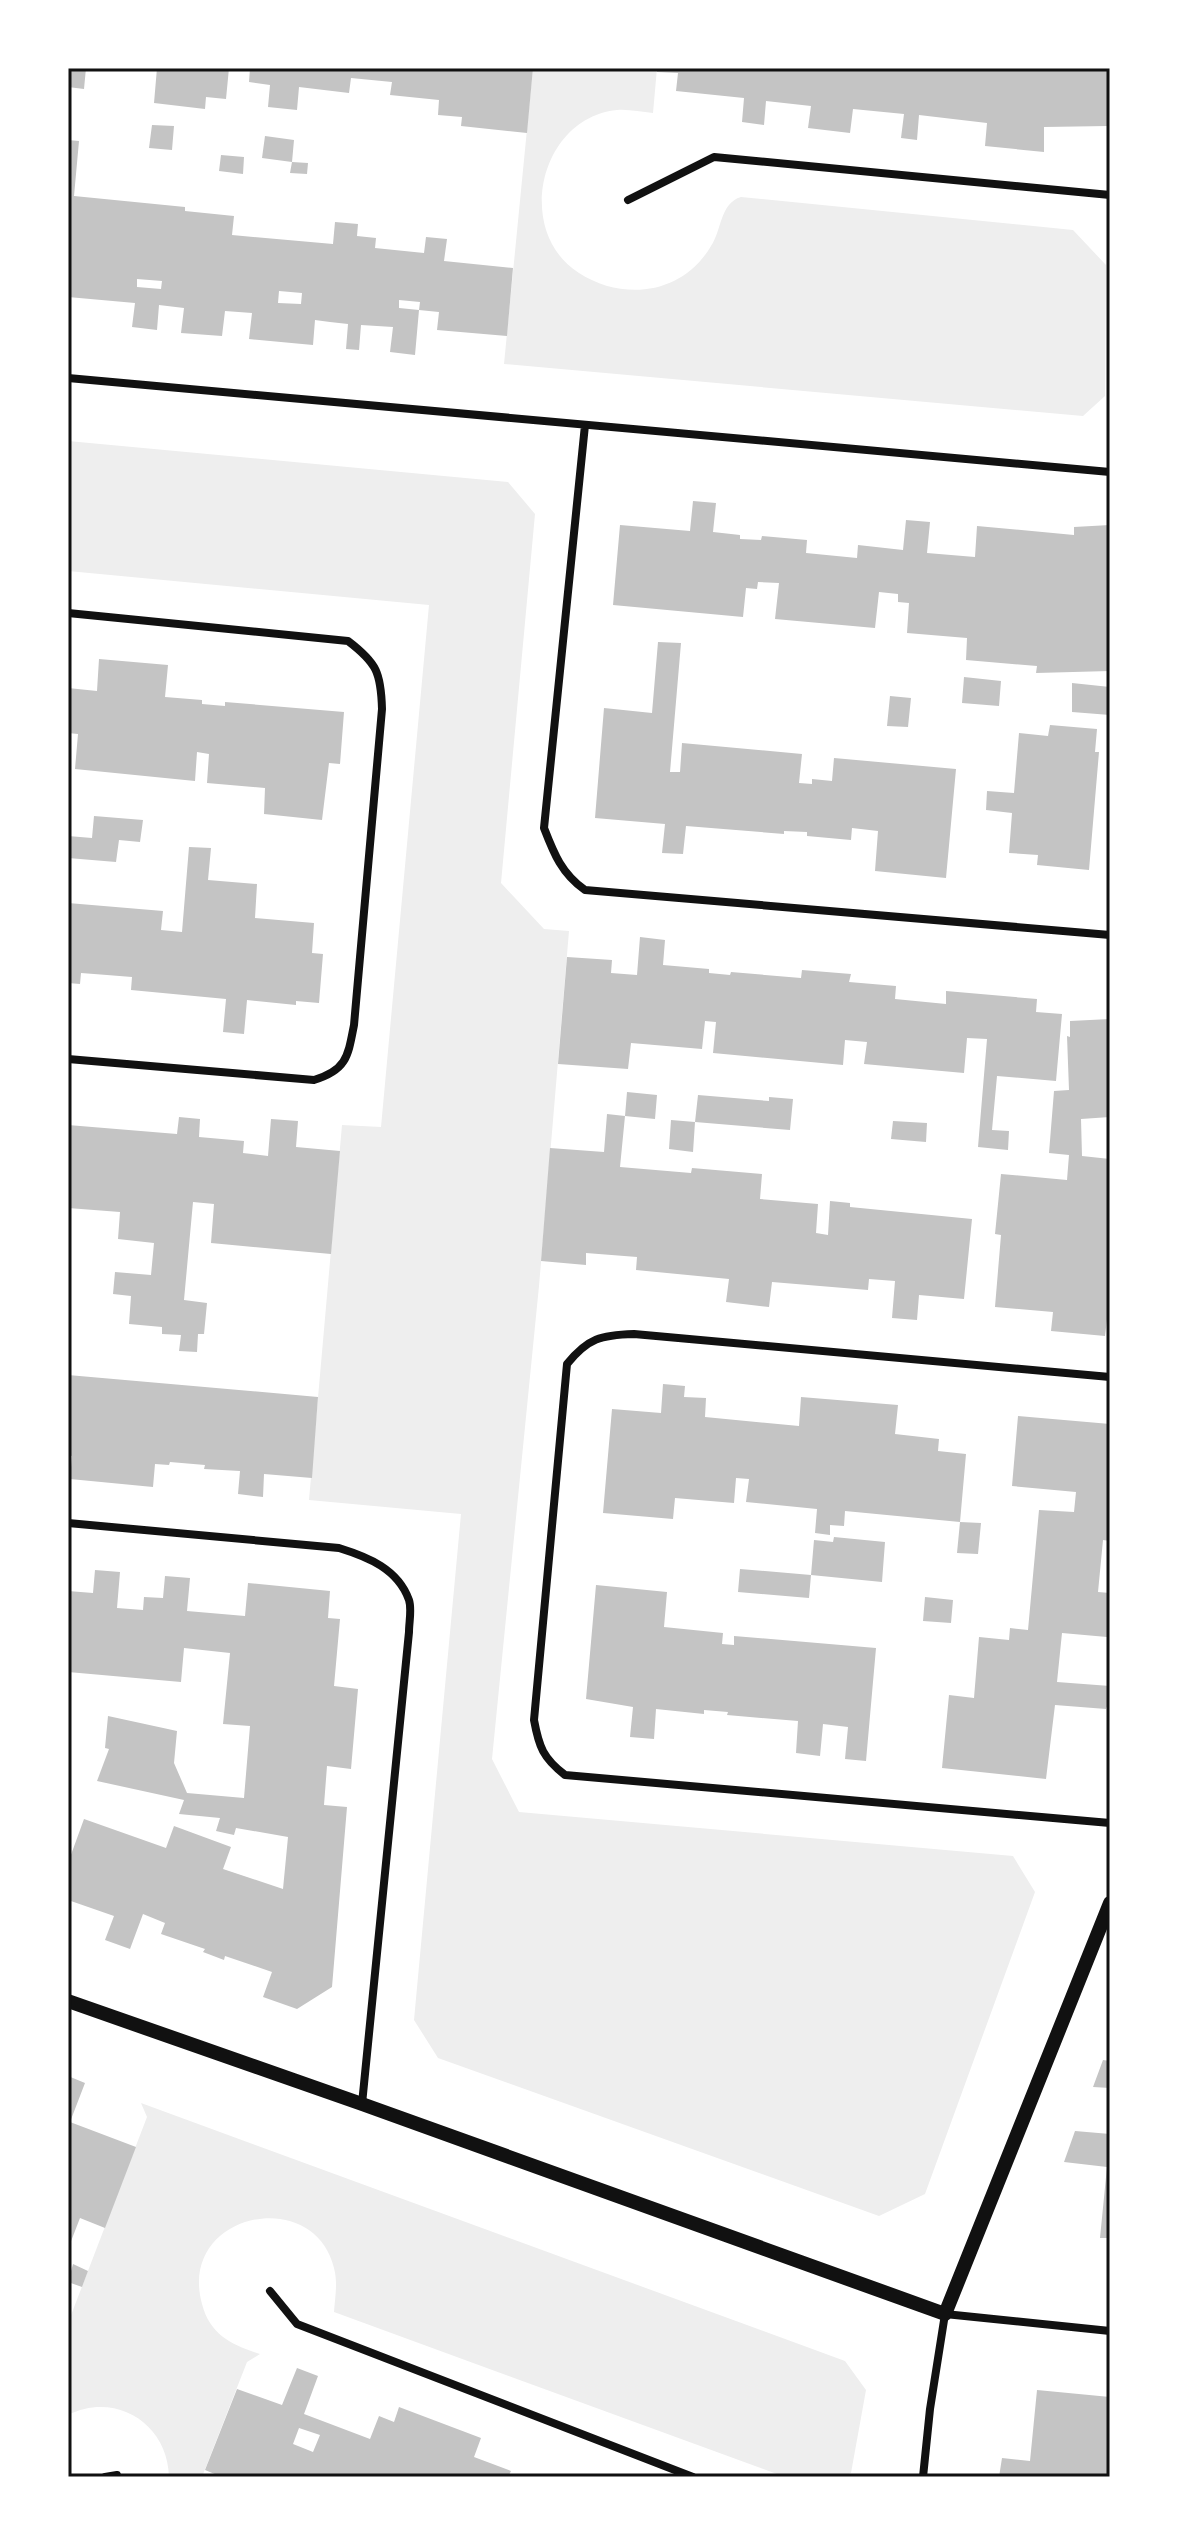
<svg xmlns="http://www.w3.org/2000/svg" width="1178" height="2545" font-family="Montserrat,sans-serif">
<rect width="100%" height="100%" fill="#fff"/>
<path fill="#eee" d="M 533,68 L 657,68 L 653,113 C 641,112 628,109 617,110 C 539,118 514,232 579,273 C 624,302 683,294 711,246 C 722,230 720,203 741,197 L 1073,230 L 1106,265 L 1105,396 L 1083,416 L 504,364 Z
M 68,441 L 508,482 L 535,514 L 501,883 L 544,929 L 569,931 L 539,1286 L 492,1759 L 519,1812 L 1013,1856 L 1035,1892 L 925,2194 L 879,2216 L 438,2058 L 414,2020 L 461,1514 L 309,1500 L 342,1125 L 381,1127 L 429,605 L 68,571 Z
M 141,2103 L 845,2361 L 866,2390 L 851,2473 L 842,2477 L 785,2477 L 334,2312 C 335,2297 338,2283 334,2268 C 314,2184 177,2213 202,2304 C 210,2335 232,2345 260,2354 L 247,2362 L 202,2477 L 169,2477 C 168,2424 116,2391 68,2415 L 68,2323 L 147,2117 Z"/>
<path fill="#c4c4c4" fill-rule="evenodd" d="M 68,68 L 86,68 L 84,89 L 68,87 Z
M 157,68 L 229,68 L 226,99 L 206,97 L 205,109 L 154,103 Z
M 250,68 L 533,68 L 527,133 L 461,126 L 462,117 L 438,115 L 439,100 L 390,95 L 392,82 L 351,78 L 349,93 L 299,87 L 297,110 L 268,107 L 270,85 L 249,82 Z
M 657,68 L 1108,68 L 1108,126 L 1044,127 L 1044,152 L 985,146 L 987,123 L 919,115 L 917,140 L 901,138 L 904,114 L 853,109 L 850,133 L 808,128 L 811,106 L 766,101 L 764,125 L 742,122 L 744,98 L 676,91 L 678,73 L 657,72 Z
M 152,125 L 174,126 L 172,150 L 149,148 Z
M 265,136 L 294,140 L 292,162 L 262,158 Z
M 68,140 L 79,141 L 74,196 L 185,207 L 185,211 L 234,216 L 232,235 L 333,244 L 335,222 L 358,224 L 357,236 L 376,238 L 375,248 L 424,253 L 426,237 L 447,239 L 444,261 L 513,268 L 507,336 L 437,330 L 439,312 L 419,310 L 420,302 L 399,300 L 399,308 L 419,310 L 415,355 L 390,352 L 393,327 L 361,325 L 359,350 L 346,349 L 348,324 L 330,322 L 315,320 L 313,345 L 249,339 L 252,313 L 225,311 L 222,336 L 181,333 L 184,308 L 159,305 L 157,330 L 132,327 L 135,303 L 68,297 ZM 137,279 L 162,281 L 161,289 L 137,287 ZM 279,291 L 302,293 L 301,304 L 278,303 Z
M 221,155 L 244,157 L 243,174 L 219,171 Z
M 292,162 L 308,163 L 307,174 L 290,173 Z
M 693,501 L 716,503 L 713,532 L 740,535 L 740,539 L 761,540 L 762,536 L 807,540 L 806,553 L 857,558 L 858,545 L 903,550 L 906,520 L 930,522 L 927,553 L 975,557 L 977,526 L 1074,535 L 1074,527 L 1110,525 L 1110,671 L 1036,673 L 1037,666 L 966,660 L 967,638 L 907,633 L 909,603 L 898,602 L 898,594 L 879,592 L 875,628 L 775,619 L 779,583 L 758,582 L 757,589 L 746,588 L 743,617 L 613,605 L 620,525 L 690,531 Z
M 658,642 L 681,643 L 670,772 L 680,772 L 682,743 L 802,754 L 799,783 L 812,784 L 812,779 L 832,781 L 834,758 L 956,769 L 946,878 L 875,871 L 878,831 L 852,828 L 851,840 L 807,836 L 807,832 L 784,831 L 784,834 L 686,826 L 683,854 L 662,853 L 665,824 L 595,818 L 604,708 L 652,713 Z
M 99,659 L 168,665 L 165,697 L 202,700 L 202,704 L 225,706 L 225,702 L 344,712 L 340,764 L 329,763 L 322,820 L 264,814 L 265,788 L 207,783 L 209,754 L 197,752 L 195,781 L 75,769 L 78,734 L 68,733 L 68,688 L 97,691 Z
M 964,677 L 1001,681 L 999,706 L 962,703 Z
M 1072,683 L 1110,687 L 1110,715 L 1072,712 Z
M 890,696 L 911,698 L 908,727 L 887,726 Z
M 1050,725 L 1097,729 L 1095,752 L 1099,752 L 1089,870 L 1037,865 L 1038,855 L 1009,853 L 1012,813 L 986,810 L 987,791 L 1014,793 L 1019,733 L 1048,736 Z
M 94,816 L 143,820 L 140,842 L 119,840 L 116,862 L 68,858 L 68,836 L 92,838 Z
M 189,847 L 211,848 L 208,880 L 257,884 L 255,918 L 314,923 L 312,953 L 323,954 L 319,1003 L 296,1001 L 296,1005 L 247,1000 L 244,1034 L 223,1032 L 226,999 L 131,990 L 132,977 L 107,975 L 81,973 L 80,984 L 68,983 L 68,903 L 163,911 L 161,930 L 182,932 Z
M 640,937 L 665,940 L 663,965 L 709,969 L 709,973 L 730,975 L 731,972 L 801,978 L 802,970 L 851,974 L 849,982 L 896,986 L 895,999 L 946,1004 L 946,991 L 1037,999 L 1036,1012 L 1062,1014 L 1056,1081 L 997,1076 L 992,1130 L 1009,1131 L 1008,1150 L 978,1147 L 987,1039 L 967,1038 L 964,1073 L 864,1064 L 867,1042 L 845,1040 L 843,1065 L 713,1053 L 716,1022 L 705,1021 L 702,1049 L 631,1043 L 628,1069 L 558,1064 L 567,957 L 612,960 L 611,973 L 637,975 Z
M 1110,1019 L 1110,1117 L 1081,1119 L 1082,1156 L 1110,1159 L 1110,1294 L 1105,1336 L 1051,1331 L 1053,1312 L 995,1307 L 1001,1235 L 995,1234 L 1001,1174 L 1067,1180 L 1069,1155 L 1049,1153 L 1054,1091 L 1069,1090 L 1067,1036 L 1070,1037 L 1070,1021 Z
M 627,1092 L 657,1095 L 655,1119 L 625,1116 Z
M 698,1095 L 769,1101 L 769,1097 L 793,1099 L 790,1130 L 695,1122 Z
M 607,1114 L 625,1116 L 620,1167 L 691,1173 L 692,1168 L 762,1174 L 760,1199 L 818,1204 L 816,1233 L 828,1235 L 830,1201 L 850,1203 L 850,1207 L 972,1219 L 964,1299 L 919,1295 L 917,1320 L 892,1318 L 895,1281 L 869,1279 L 868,1290 L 772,1282 L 769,1307 L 726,1302 L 729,1279 L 636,1270 L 637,1257 L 586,1253 L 586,1265 L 541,1261 L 550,1148 L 604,1152 Z
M 179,1117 L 200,1119 L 199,1137 L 244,1141 L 243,1153 L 268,1156 L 271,1119 L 298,1121 L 296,1147 L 340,1151 L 331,1254 L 211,1243 L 214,1204 L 193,1202 L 184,1300 L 207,1303 L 204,1334 L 198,1334 L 197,1352 L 179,1351 L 181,1335 L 162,1334 L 162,1327 L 129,1324 L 131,1296 L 113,1294 L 115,1272 L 151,1275 L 154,1243 L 118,1239 L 120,1212 L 68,1208 L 68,1125 L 177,1134 Z
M 671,1120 L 695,1122 L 693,1152 L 669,1149 Z
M 893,1121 L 927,1123 L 926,1142 L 891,1139 Z
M 68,1375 L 318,1397 L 312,1478 L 264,1474 L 263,1497 L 238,1494 L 240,1471 L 204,1469 L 205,1465 L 170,1462 L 169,1465 L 155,1464 L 153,1487 L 70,1479 L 72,1456 L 68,1455 Z
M 663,1384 L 685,1386 L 684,1397 L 706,1398 L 705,1417 L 799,1426 L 801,1397 L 898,1405 L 895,1434 L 939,1439 L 938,1451 L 966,1454 L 960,1522 L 981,1523 L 978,1554 L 957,1553 L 960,1522 L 845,1511 L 844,1526 L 830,1525 L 830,1535 L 815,1533 L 817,1509 L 746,1502 L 749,1479 L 736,1478 L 734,1503 L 675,1498 L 673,1519 L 603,1513 L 612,1409 L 661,1413 Z
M 1018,1416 L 1110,1424 L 1110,1541 L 1103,1540 L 1098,1592 L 1110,1593 L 1107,1637 L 1062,1633 L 1057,1682 L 1110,1686 L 1110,1699 L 1106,1709 L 1055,1705 L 1046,1779 L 942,1768 L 949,1695 L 974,1698 L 979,1637 L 1009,1640 L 1010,1628 L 1028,1630 L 1039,1510 L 1074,1512 L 1076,1492 L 1012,1486 Z
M 834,1537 L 885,1542 L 882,1582 L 811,1575 L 814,1540 L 833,1542 Z
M 740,1569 L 811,1575 L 809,1598 L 738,1592 Z
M 95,1570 L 120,1572 L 117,1608 L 143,1610 L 144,1597 L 163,1598 L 165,1576 L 190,1578 L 187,1611 L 245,1616 L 248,1583 L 330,1591 L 328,1618 L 340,1619 L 334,1686 L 358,1689 L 351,1769 L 327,1766 L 324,1805 L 347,1807 L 332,1987 L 297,2009 L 263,1997 L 272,1972 L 225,1956 L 224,1960 L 203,1952 L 205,1949 L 161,1934 L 165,1923 L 143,1914 L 130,1949 L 105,1940 L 114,1916 L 68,1900 L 68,1863 L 84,1819 L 166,1848 L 174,1826 L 231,1847 L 223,1869 L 283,1889 L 288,1837 L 236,1828 L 234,1835 L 216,1831 L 220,1818 L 179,1814 L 184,1800 L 97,1781 L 109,1749 L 105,1748 L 108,1716 L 177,1731 L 174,1763 L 187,1793 L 244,1798 L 250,1726 L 223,1724 L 230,1653 L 184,1648 L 181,1682 L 68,1672 L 68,1591 L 93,1593 Z
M 596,1585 L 667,1592 L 664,1627 L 723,1633 L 722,1644 L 734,1645 L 734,1636 L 876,1648 L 866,1761 L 845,1759 L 848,1727 L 823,1724 L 820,1756 L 796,1753 L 798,1721 L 727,1715 L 728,1712 L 704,1710 L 704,1714 L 656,1709 L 654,1739 L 630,1737 L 633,1707 L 586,1699 Z
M 925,1597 L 953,1600 L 951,1623 L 923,1621 Z
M 1103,2060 L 1110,2061 L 1110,2088 L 1093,2087 Z
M 68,2076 L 85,2083 L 70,2122 L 136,2147 L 105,2228 L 80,2218 L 68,2249 Z
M 1075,2131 L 1110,2134 L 1110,2238 L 1100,2238 L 1107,2167 L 1064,2162 Z
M 73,2264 L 88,2271 L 82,2287 L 68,2282 Z
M 297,2368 L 318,2376 L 304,2414 L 370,2439 L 379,2416 L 394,2422 L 399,2407 L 481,2438 L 474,2457 L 511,2471 L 508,2477 L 222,2477 L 205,2470 L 237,2389 L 282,2405 ZM 299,2428 L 320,2435 L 313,2452 L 293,2444 Z
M 1037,2390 L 1110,2397 L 1110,2477 L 999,2477 L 1002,2458 L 1030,2461 Z"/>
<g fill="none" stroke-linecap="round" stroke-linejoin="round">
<path stroke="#111" stroke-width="8" d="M 628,200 L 714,157 L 1110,195
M 68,378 L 1110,472
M 585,425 L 544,828 C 554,854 562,874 585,890 L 1110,935
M 68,613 L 348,641 C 377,663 381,673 382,709 L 354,1025 C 348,1056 347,1070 314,1080 L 68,1059
M 1110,1377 L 634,1334 C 601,1335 588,1338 567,1364 L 534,1720 C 539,1747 543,1758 565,1775 L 1110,1823
M 68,1523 L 339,1548 C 368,1557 398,1569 409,1600 C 412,1609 409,1622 409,1632 L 362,2104
M 270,2291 L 297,2324 L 693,2477
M 105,2477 L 117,2475
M 923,2477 L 930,2409 L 945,2314 L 1110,2331"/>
<path stroke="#111" stroke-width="14" d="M 68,2001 L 362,2104 L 945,2314 L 1110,1903"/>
</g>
<rect width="1178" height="2545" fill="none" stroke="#ffffff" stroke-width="140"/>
<rect x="70" y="70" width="1038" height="2405" fill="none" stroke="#111" stroke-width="3"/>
</svg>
